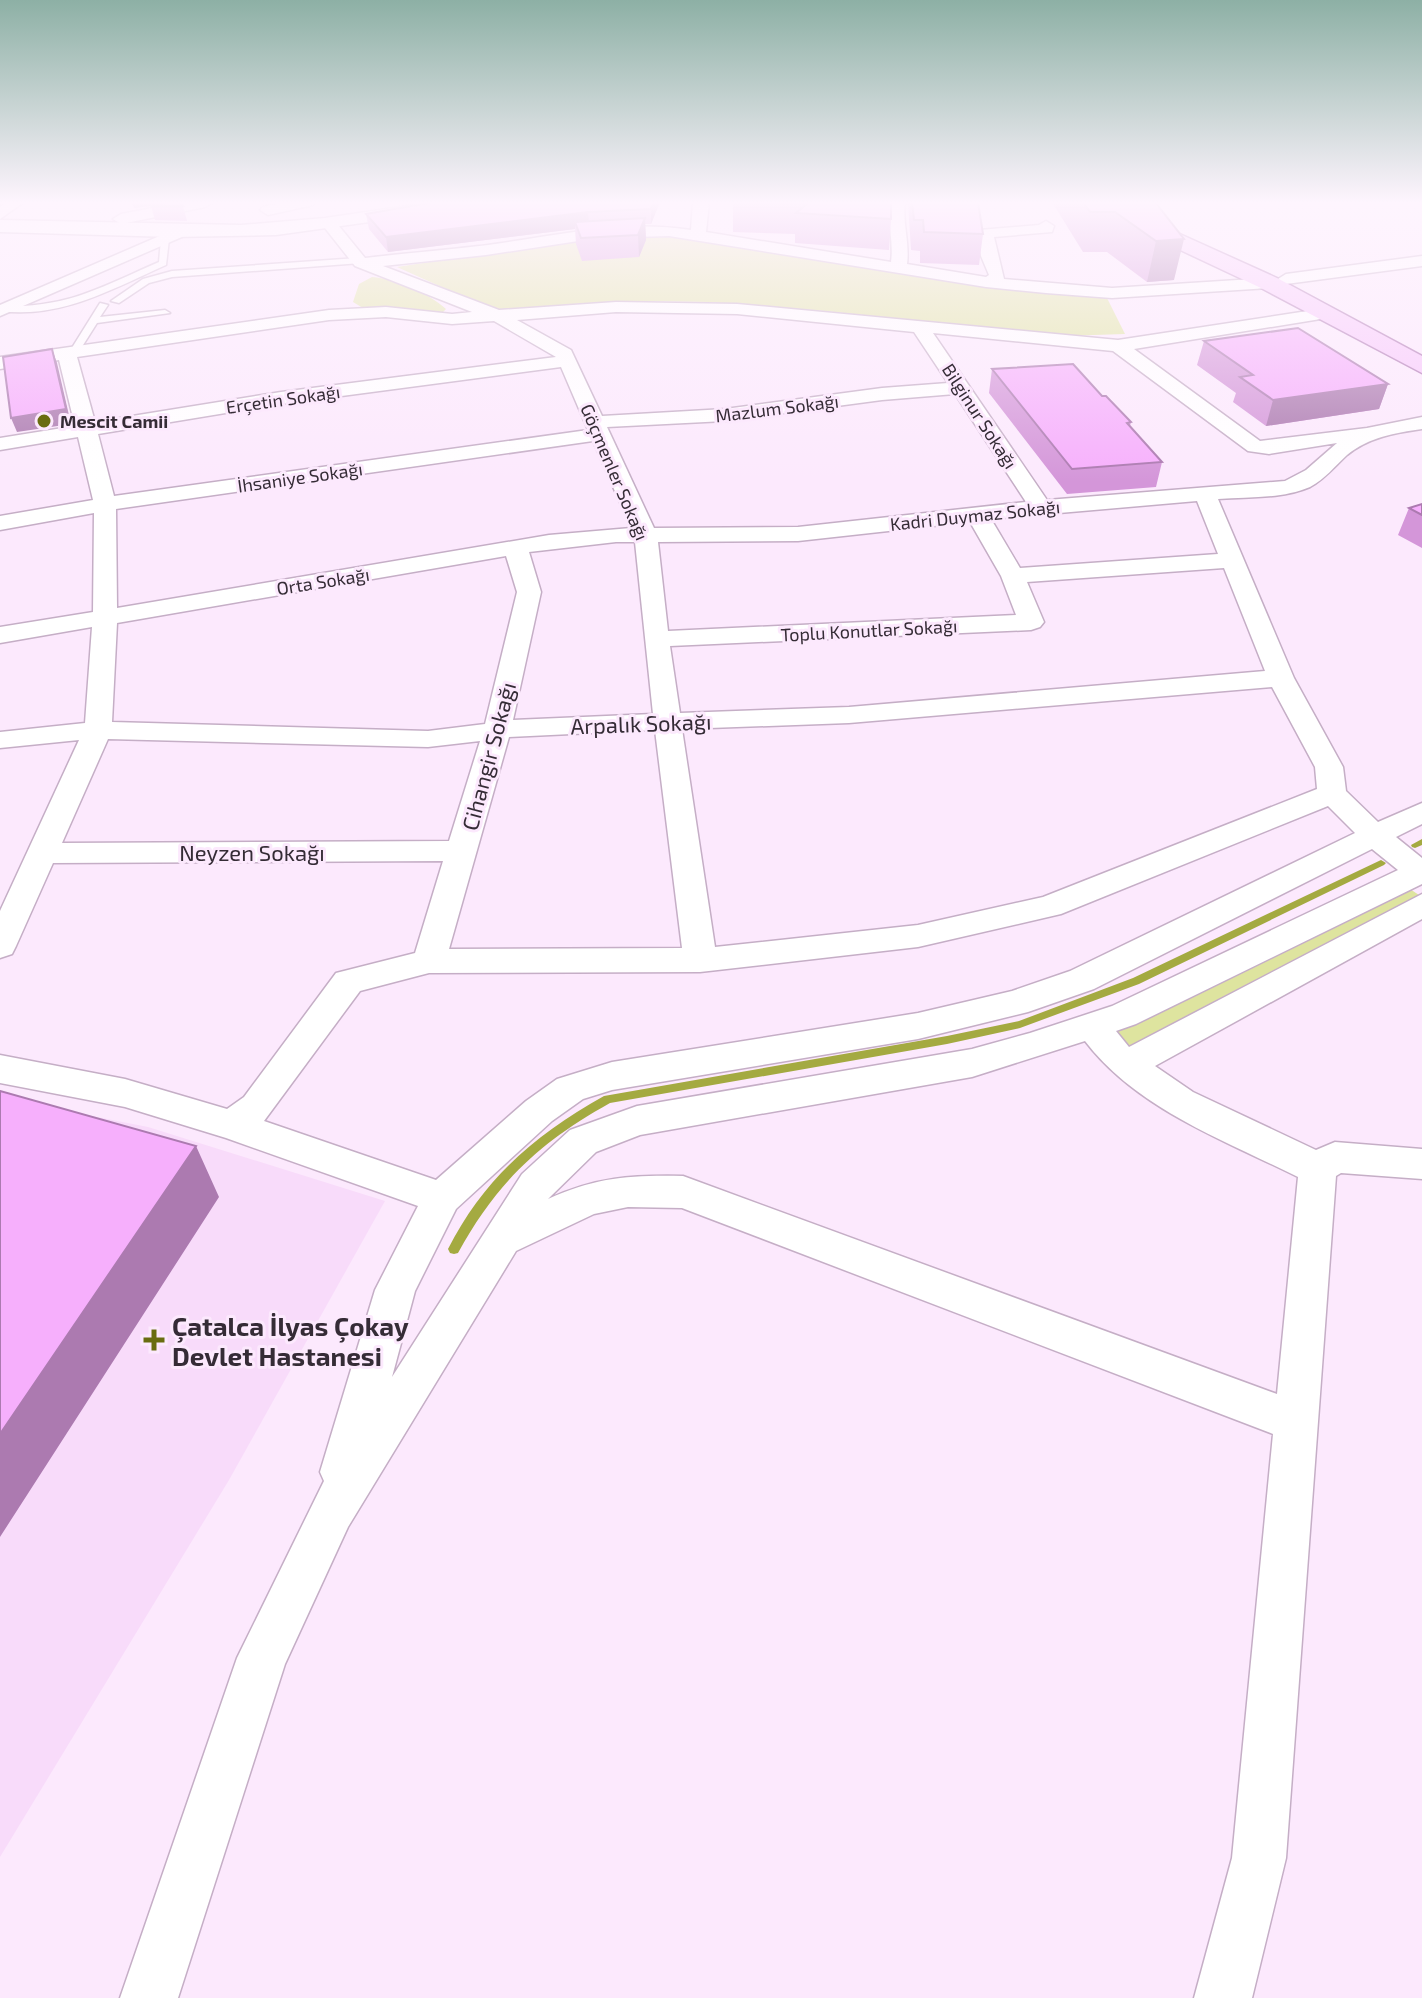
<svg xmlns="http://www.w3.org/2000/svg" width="1422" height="1998" font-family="'Exo 2',sans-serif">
<rect width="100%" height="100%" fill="#fce9fd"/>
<path fill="#f8dbfa" d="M 0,1098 L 148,1127 L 385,1201 L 229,1480 L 0,1857 Z"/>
<path fill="#dee49f" d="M 613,234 L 680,236 L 1105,294 L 1125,334 L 1063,336 L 825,311 L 710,302 L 641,301 L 495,311 L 397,267 Z
M 372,277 C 397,279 428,293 446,309 L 443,312 L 363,308 L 353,302 L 359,284 Z
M 1404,885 L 1422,897 L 1133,1051 L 1111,1026 Z"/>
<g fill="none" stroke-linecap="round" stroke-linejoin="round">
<path fill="#a4aa41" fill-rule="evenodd" d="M 1422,839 L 1422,845 L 1415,848 L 1412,847 L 1411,845 Z
M 1381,860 L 1386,863 L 1384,865 L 1139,984 L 1020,1028 L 947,1044 L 610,1103 C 540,1142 497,1182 458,1253 L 454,1254 L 450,1253 L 448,1249 C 484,1178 536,1134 604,1096 L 947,1036 L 1019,1021 L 1133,978 Z"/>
<g stroke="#c5aec6" stroke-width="3">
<path id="lane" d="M 165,236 L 169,239 L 166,265 C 112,289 61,319 0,311 L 3,306 C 68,308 101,287 159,262 L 161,239 Z
M 358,258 L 361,263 L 172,277 L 149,283 L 119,303 L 111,301 L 143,279 L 172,271 Z
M 100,303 L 108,305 L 100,317 L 165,310 L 170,313 L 97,323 L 78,353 L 72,353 L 70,351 Z"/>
</g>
<g stroke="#c5aec6" stroke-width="3">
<path id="street" d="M 7,202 L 24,202 L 0,219 L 0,207 Z
M 184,202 L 213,202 L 205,207 L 121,224 L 113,219 L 121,214 Z
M 286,202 L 316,202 L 313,205 L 268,215 L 260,210 L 263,207 Z
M 693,202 L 709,202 L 706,232 L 891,262 C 894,241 887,223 890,202 L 905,202 C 902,223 910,243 907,264 L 986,277 L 989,275 L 981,256 L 977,233 L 979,230 L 1039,225 L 1046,221 L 1054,226 L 1052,232 L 994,237 L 1004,279 L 1112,288 L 1269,278 L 1277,283 L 1269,288 L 1112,298 L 1046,293 L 986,287 L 669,236 L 598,238 L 486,255 L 383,266 L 499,310 L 616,302 L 737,304 L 1118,340 L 1327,308 L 1333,309 L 1336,313 L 1333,317 L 1134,349 L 1260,441 L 1367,428 L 1422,417 L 1422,429 C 1395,433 1369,437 1347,455 C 1335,466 1325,479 1310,487 C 1282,499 1248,497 1218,499 L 1294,678 L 1343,767 L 1346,791 L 1378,822 L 1422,803 L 1422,824 L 1396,837 L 1422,858 L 1422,884 L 1136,1024 L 1116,1031 L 1129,1047 L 1422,894 L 1422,919 L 1155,1066 L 1193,1092 L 1316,1150 L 1335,1142 L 1422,1149 L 1422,1179 L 1341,1173 L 1336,1176 L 1286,1858 L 1252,1998 L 1194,1998 L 1232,1858 L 1273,1434 L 682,1208 L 628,1207 L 594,1214 L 516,1251 L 348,1527 L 285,1664 L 178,1998 L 120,1998 L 237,1658 L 324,1481 L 320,1472 L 375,1290 L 418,1206 L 226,1138 L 125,1107 L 0,1083 L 0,1055 L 125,1079 L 227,1109 L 244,1097 L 336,973 L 415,953 L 443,861 L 53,863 L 16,946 L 12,954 L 0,958 L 0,911 L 79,740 L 0,748 L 0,732 L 85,723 L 92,627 L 0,643 L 0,627 L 93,612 L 94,513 L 0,530 L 0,516 L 93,500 L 78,437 L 0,450 L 0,438 L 75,426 L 59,360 L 0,369 L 0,357 L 329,310 L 386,307 L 452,314 L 472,312 L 355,266 L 321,223 L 329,218 L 334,220 L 365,258 C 406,253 447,250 488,245 C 555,236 623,219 691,230 ZM 616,312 L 737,314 L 914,332 L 948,383 L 882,388 L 725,409 L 602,416 L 571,350 L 517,320 ZM 386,317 L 452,324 L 494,321 L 556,357 L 281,392 L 95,422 L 77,357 L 329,320 ZM 933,333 L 1113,351 L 1248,451 L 1269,454 L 1337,443 L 1306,470 L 1285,481 L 1047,500 ZM 561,367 L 588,430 L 114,496 L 98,434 L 281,404 ZM 955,394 L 1026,502 L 798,527 L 654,528 L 607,427 L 725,421 L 882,400 ZM 593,441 L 631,528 L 549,535 L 117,608 L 116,509 ZM 1197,501 L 1218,554 L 1020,568 L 991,519 ZM 970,522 L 1001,576 L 1016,615 L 668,631 L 658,542 L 798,541 ZM 616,542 L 635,542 L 653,714 L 513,720 L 541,592 L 529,552 ZM 506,556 L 517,592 L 485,724 L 428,731 L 112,722 L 117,623 ZM 1224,568 L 1265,671 L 849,707 L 680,713 L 670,646 L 1031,630 L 1040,627 L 1044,622 L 1027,582 ZM 1272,687 L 1315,767 L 1317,789 L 1043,897 L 918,925 L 715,947 L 682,729 L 849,723 ZM 655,730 L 682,948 L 449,949 L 509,737 ZM 108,739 L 428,747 L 480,741 L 449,841 L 62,843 ZM 1328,806 L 1355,833 L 1070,971 L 1012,991 L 918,1013 L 612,1062 L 557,1079 L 526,1101 L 436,1180 L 264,1121 L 360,991 L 429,973 L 700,972 L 918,947 L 1061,914 ZM 1372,849 L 1398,870 L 1112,1006 L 1030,1033 L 972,1049 L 637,1106 L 570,1130 L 522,1174 L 392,1377 L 415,1291 L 456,1209 L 552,1121 L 583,1099 L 612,1090 L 918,1039 L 1028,1012 L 1094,989 ZM 1085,1041 C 1137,1109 1224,1140 1298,1177 L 1277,1394 L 683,1176 C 631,1175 596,1177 548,1199 L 596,1152 L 640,1135 L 972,1077 Z
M 185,225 L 193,230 L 191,233 L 0,316 L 0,305 Z
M 1422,256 L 1422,266 L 1286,284 L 1278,279 L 1286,274 Z"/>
</g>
<g stroke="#c5aec6" stroke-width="3">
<path id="secondary" d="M 434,202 L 480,202 L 470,208 L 276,235 L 172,237 L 0,232 L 0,220 L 241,225 L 325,218 Z"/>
</g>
<g stroke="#b079b5" stroke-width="3">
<path id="primary" d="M 1084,202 L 1109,202 L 1277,278 L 1422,356 L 1422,373 L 1261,288 L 1087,206 Z"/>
</g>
<use href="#lane" fill="#fff" fill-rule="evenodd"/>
<use href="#street" fill="#fff" fill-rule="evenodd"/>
<use href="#secondary" fill="#fff" fill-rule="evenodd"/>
<use href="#primary" fill="#f7c8fb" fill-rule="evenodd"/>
</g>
<path fill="#d496d9" d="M 132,202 L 181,202 L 179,202 L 183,206 L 187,221 L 155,220 L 151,206 L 134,208 Z
M 434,202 L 660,202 L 651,224 L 645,224 L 646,240 L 639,257 L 582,261 L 576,244 L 575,229 L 388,252 L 369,229 L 366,214 Z
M 733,202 L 891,202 L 891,219 L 889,250 L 795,243 L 795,234 L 733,232 Z
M 908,202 L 978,202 L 983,234 L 979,265 L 920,263 L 920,251 L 911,250 Z
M 1052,202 L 1155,202 L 1174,280 L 1147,282 L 1107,252 L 1083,252 Z
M 1204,341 L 1388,384 L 1379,409 L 1266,426 L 1233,402 L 1236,393 L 1197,365 Z
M 992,369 L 1102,396 L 1131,422 L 1130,426 L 1162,462 L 1156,487 L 1067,494 L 989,393 Z
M 1422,504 L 1422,548 L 1398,535 L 1409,508 Z"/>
<path fill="#ac7ab0" d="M 132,202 L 181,202 L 134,208 Z
M 654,202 L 660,202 L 651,224 L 651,209 Z
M 588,212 L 589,227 L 575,222 L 575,229 L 388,252 L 386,237 Z
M 645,218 L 646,240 L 639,257 L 638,235 Z
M 1184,239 L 1174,280 L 1147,282 L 1156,241 Z
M 52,349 L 57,363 L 71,424 L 17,432 L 11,418 Z
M 1388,384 L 1379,409 L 1266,426 L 1273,400 Z
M 196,1146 L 219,1197 L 0,1537 L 0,1434 Z"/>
<path fill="#f6affc" stroke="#ac7ab0" stroke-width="2" d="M 171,202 L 178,202 L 183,206 L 151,206 Z
M 434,202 L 654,202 L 651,209 L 588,212 L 386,237 L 366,214 Z
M 733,202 L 891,202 L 891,219 L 796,213 L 807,204 Z
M 912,202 L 978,202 L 983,234 L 924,232 L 923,220 L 914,220 Z
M 1083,202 L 1155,202 L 1184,239 L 1156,241 L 1115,212 L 1090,212 Z
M 645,218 L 638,235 L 581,238 L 575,222 Z
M 1298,328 L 1388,384 L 1273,400 L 1240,377 L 1253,375 L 1204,341 Z
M 52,349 L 66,409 L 11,418 L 3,357 Z
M 1073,364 L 1102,396 L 1106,396 L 1131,422 L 1127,423 L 1162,462 L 1072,469 L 992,369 Z
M 1422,504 L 1422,515 L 1409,508 Z
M 0,1091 L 196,1146 L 0,1434 Z"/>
<linearGradient id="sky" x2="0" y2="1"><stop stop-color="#8db0a5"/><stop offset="0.42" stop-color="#fef5fe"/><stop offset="1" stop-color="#fef5fe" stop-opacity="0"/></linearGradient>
<rect width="1422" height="482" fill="url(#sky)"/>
<g fill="#696d10" stroke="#fce9fd" stroke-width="3">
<circle cx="44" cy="421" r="8"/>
<path d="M150 1328h8v8h8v8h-8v8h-8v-8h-8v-8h8z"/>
</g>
<g text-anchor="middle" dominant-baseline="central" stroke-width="6" stroke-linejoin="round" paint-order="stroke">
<g font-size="18" fill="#352c36" stroke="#fce9fd">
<text transform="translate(283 399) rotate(-8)">Erçetin Sokağı</text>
<text transform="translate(777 408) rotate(-7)">Mazlum Sokağı</text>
<text transform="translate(980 416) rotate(57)">Bilginur Sokağı</text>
<text transform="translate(615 472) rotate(67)">Göçmenler Sokağı</text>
<text transform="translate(300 477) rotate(-8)">İhsaniye Sokağı</text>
<text transform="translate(975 515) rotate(-6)">Kadri Duymaz Sokağı</text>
<text transform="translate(323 581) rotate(-9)">Orta Sokağı</text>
<text transform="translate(869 630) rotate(-3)">Toplu Konutlar Sokağı</text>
</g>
<g font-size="18" font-weight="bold" fill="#352c36" stroke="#fce9fd" text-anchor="start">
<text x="60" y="421">Mescit Camii</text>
</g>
<g font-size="22" fill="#352c36" stroke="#fce9fd">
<text transform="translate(641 723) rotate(-2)">Arpalık Sokağı</text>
<text transform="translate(488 756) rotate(-75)">Cihangir Sokağı</text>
<text x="252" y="852">Neyzen Sokağı</text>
</g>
<g font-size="26" font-weight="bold" fill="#352c36" stroke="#fce9fd" text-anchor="start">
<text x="172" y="1325">Çatalca İlyas Çokay<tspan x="172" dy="30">Devlet Hastanesi</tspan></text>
</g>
</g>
</svg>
